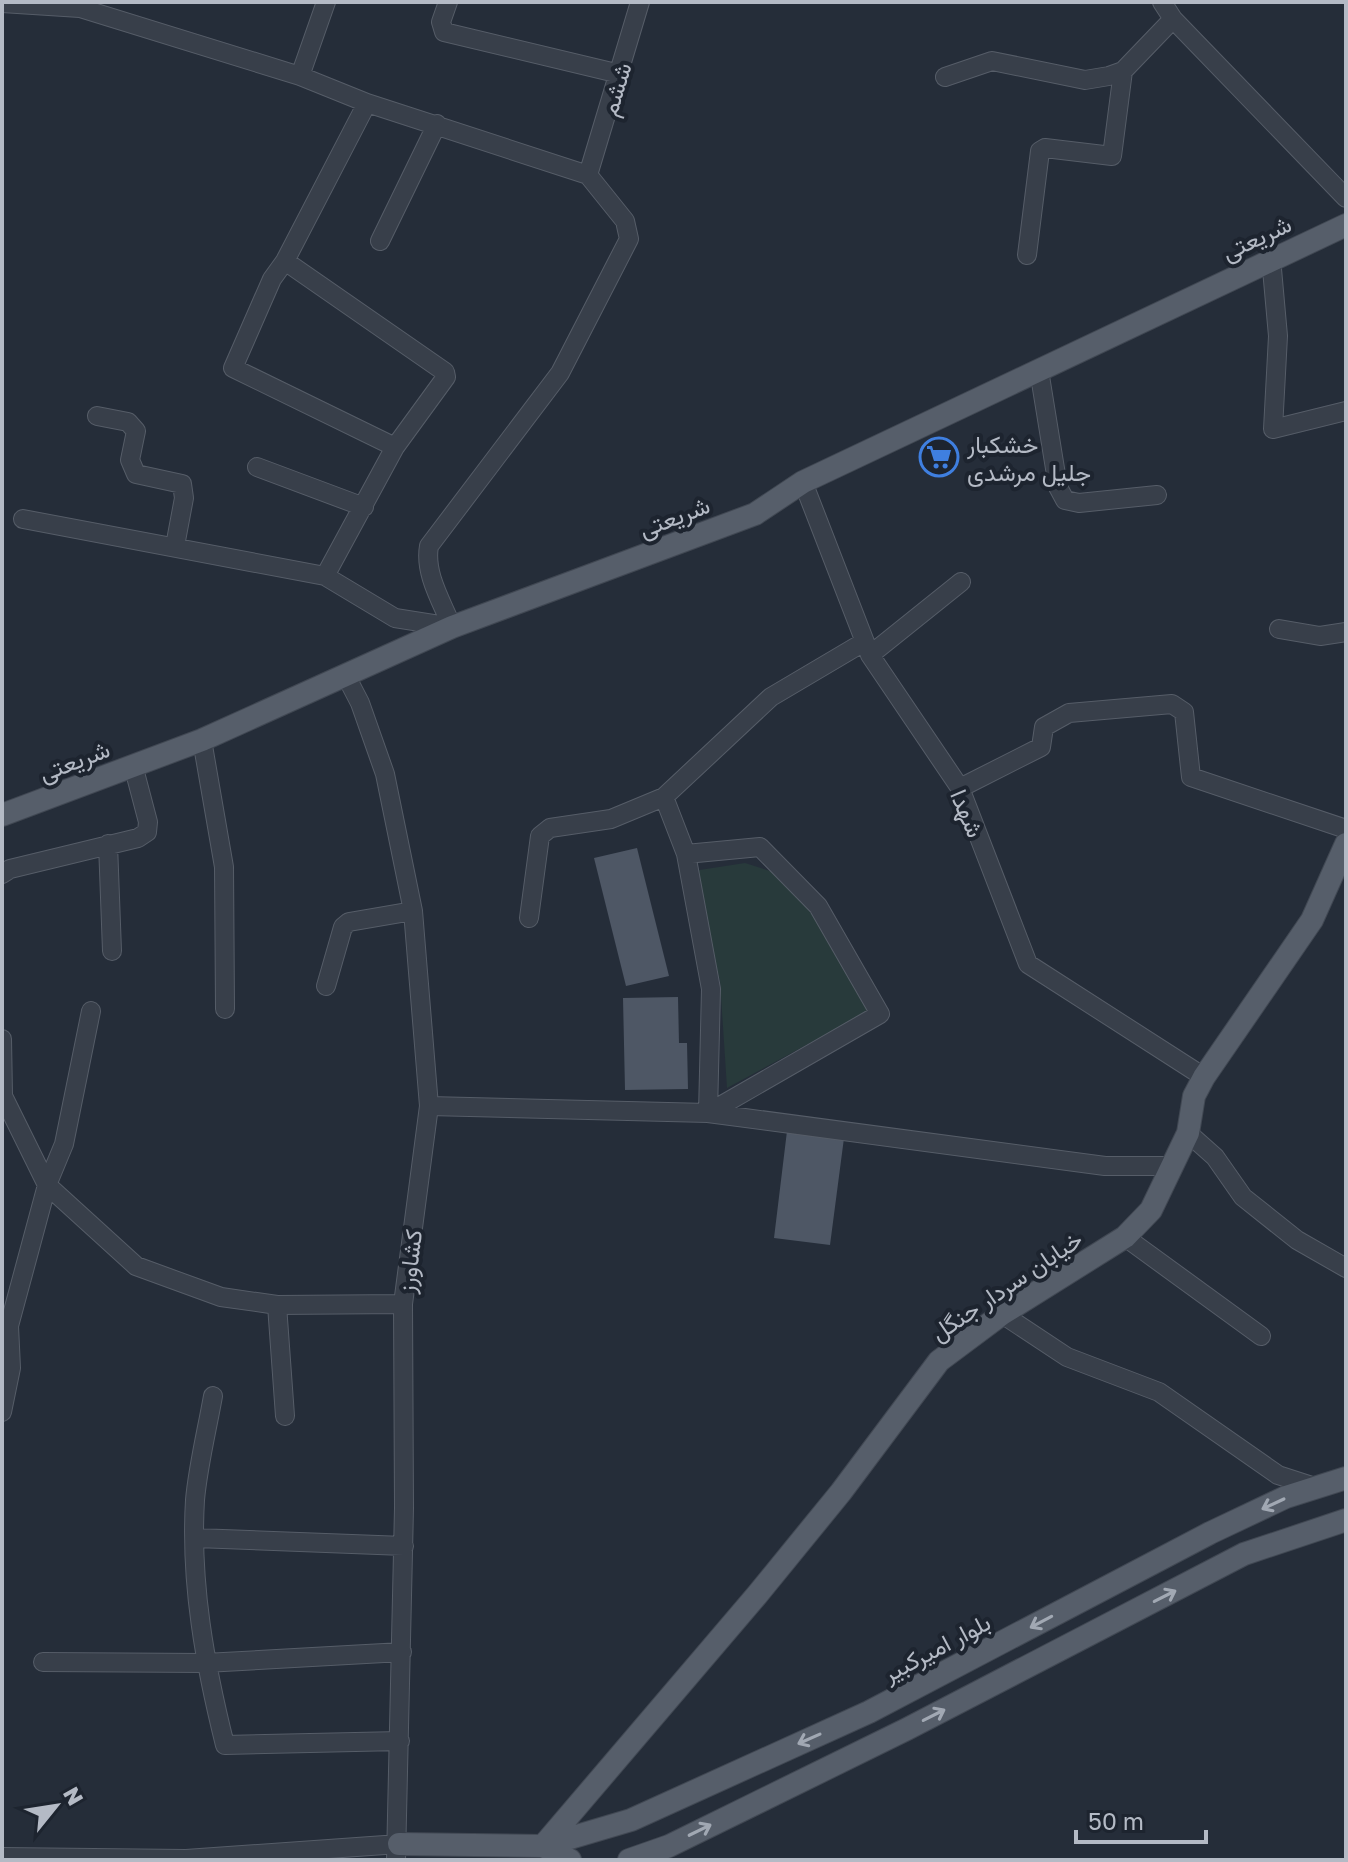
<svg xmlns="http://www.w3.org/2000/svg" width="1348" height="1862" font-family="'Golos Text',Vazirmatn,sans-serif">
<rect width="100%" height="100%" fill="#252d39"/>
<path fill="#283a3b" d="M 745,863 L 773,872 L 801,896 L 870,1007 L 862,1015 L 727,1088 L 720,981 L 693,871 Z"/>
<path fill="#4e5765" d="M 637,848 L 669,976 L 626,986 L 594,858 Z
M 678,997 L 679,1043 L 687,1043 L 688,1089 L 625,1090 L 623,998 Z
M 787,1131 L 844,1138 L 830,1245 L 774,1238 Z"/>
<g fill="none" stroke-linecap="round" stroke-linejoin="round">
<g stroke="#565d68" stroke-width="20">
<path id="minor" d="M 448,2 L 441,22 L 444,32 L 620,74
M 1162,2 L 1173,19 L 1346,198
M 2,3 L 80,8 L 300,76 L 367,103 L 588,175 L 625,221 L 629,239 L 560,373 L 429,546 C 424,574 442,602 452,627
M 300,76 L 326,2
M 945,77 L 992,61 L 1085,80 L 1109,76 L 1123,71 L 1173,19
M 367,103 L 285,261 L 272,279 L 233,368 L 395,447
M 588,175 L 640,2
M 380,241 L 437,124
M 1027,255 L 1040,151 L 1045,148 L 1112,156 L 1123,71
M 1271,258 L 1278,336 L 1273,429 L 1346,411
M 285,261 L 445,372 L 446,377 L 395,447 L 325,576
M 1039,370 L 1058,487 L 1065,500 L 1079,503 L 1157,495
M 97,416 L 128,422 L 136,431 L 130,460 L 136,474 L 182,484 L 184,498 L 175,546
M 257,467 L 364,507
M 803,482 L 870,655 L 960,788 L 1028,964 L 1204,1077
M 23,519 L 325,576 L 395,618 L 452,627
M 1279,629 L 1320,636 L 1346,632
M 870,655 L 961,582
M 345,674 L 360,703 L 385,774 L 413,911 L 429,1106 L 403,1304 L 404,1508 L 396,1860
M 202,740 L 224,867 L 225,1009
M 960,788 L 1041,747 L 1044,727 L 1069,713 L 1172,704 L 1184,712 L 1191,777 L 1346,829
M 664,797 L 686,854 L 711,989 L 708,1113
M 108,844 L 112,951
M 686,854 L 760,847 L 818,906 L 880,1014 L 708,1113
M 2,874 L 10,869 L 138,838 L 147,832 L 148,822 L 133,765
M 529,918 L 540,836 L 550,828 L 611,819 L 664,797 L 771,697 L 864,642
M 326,986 L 343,927 L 349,922 L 413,911
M 2,1039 L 3,1095
M 2,1094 L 47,1185 L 136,1266 L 221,1297 L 277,1305 L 403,1304
M 429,1106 L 708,1113 L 1105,1166 L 1171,1166
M 1188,1133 L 1215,1157 L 1243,1197 L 1297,1240 L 1346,1268
M 1125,1237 L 1261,1336
M 277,1305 L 285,1416
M 1002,1314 L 1067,1357 L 1159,1392 L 1278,1475 L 1315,1487
M 213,1396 C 207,1430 198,1466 195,1500 C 190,1583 205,1665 225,1745 L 400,1741
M 2,1412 L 11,1368 L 9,1326 L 47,1185 L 64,1144 L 91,1011
M 196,1538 L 404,1546
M 43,1662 L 205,1663 L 402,1652
M 2,1857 L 186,1859 L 399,1844"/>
</g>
<g stroke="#414853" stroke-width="24">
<path id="major" d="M 2,815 L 202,740 L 452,627 L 755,514 L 803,482 L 1346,225
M 399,1844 L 543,1846 L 631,1820 L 869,1712 L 1210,1533 L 1286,1497 L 1346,1478
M 543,1846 L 757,1595 L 841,1492 L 939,1361 L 1002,1314 L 1125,1237 L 1151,1210 L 1188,1133 L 1194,1096 L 1204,1077 L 1312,920 L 1346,844
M 543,1846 L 570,1860
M 629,1860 L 669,1846 L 907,1729 L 1244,1554 L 1346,1520"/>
</g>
<use href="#minor" stroke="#383f4a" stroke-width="18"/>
<use href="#major" stroke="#565e6a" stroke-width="22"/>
</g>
<defs><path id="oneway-shaft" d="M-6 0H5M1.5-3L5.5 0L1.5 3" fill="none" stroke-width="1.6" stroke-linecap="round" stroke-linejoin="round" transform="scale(2)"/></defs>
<g stroke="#a1a8b3">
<use href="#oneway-shaft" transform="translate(1273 1504) rotate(155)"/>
<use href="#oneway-shaft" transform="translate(1165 1596) rotate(-27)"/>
<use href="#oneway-shaft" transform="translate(1041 1622) rotate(152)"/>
<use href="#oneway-shaft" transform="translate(934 1715) rotate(-27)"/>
<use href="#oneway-shaft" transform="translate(809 1739) rotate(156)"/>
<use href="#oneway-shaft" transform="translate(700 1830) rotate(-26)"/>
</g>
<defs>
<g id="supermarket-ring" transform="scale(2)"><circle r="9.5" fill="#1d242f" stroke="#3f7fe0" stroke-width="1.5"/><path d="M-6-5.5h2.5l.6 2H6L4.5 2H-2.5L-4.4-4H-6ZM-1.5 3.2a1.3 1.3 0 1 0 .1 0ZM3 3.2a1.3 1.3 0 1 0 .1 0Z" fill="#3f7fe0"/></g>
</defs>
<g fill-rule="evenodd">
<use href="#supermarket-ring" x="939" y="457"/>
</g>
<g text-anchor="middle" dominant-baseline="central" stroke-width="8" stroke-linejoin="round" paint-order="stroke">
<g font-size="24" fill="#b4bac5" stroke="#1d242f">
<text transform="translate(615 89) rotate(-73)">ششم</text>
<text transform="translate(1256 237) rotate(-25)">شریعتی</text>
<text transform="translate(674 516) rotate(-21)">شریعتی</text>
<text transform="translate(74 760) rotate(-21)">شریعتی</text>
<text transform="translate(968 813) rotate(67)">شهدا</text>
<text transform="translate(409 1261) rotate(-83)">کشاورز</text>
<text transform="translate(1006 1285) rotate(-34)">خیابان سردار جنگل</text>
<text transform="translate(936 1647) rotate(-28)">بلوار امیرکبیر</text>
</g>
<g font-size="24" fill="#b4bac5" stroke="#1d242f" text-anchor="start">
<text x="967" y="443">خشکبار<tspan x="967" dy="28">جلیل مرشدی</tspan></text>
</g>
</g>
<rect width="1348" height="1862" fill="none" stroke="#b4bac5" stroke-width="8"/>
<g transform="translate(56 1806) rotate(60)" stroke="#1d242f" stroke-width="6" paint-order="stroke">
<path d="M0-6L14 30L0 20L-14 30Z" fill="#b4bac5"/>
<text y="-12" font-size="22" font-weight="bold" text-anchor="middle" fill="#b4bac5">N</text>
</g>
<path d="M1076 1830v12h130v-12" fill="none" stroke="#b4bac5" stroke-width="4"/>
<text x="1088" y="1830" font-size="24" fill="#b4bac5" stroke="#1d242f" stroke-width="6" paint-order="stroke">50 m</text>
</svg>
